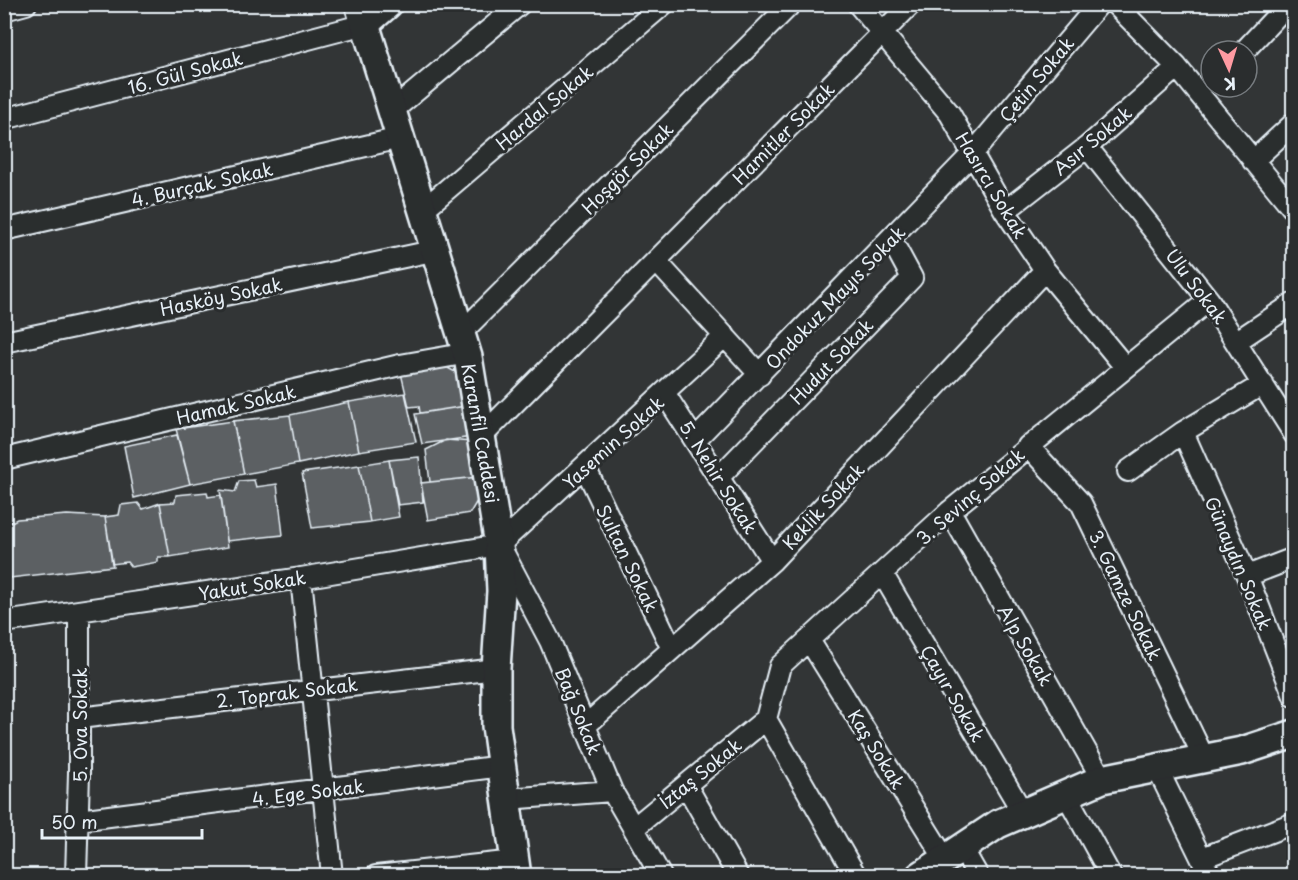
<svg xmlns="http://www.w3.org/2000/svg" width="1298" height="880" font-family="'Playpen Sans',sans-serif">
<rect width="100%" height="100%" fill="#323536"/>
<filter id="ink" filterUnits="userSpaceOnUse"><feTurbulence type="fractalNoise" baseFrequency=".0167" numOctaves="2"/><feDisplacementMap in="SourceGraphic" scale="12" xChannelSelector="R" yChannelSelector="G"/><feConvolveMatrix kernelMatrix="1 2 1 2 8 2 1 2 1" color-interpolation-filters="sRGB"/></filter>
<g filter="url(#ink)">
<path fill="#5c6063" stroke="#e8f1f8" stroke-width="1.5" d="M 446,367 L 459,374 L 466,406 L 420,413 L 419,406 L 409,407 L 400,369 Z
M 405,393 L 416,442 L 359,451 L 349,402 Z
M 349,402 L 359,451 L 298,464 L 290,415 Z
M 466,406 L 472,437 L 422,444 L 415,414 Z
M 290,415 L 298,464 L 244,474 L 233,421 Z
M 233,421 L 244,474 L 190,484 L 176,429 Z
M 177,435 L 190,484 L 134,498 L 124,446 Z
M 446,440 L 473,442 L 478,477 L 430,482 L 426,450 Z
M 419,457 L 423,502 L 398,505 L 389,460 Z
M 389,460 L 399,517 L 370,522 L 359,465 Z
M 359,465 L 370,522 L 312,528 L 302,473 Z
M 478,477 L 480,496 L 470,513 L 428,520 L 421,483 Z
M 254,480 L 256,487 L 277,484 L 283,535 L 227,541 L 220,490 L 235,492 L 239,481 Z
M 207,492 L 208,497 L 221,495 L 228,547 L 170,557 L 160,503 L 175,502 L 176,495 Z
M 138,503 L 143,509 L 160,503 L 170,557 L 158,557 L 158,562 L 131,567 L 127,562 L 112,564 L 105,517 L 119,515 L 121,505 Z
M 67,515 L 105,517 L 113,566 L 10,578 L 4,526 L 17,519 Z"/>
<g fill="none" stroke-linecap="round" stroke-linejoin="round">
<g stroke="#e8f1f8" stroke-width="24">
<path id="street" d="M 858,4 L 950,114 L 1005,211 L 1045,270 L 1125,367
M 1115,4 L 1177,67 L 1294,210
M 4,10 L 26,4
M 1244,51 L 1288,4
M 392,111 L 520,4
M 4,119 L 365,24
M 1087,147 L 1209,300 L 1294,434
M 1253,161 L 1294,123
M 424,209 L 664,4
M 1005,211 L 1087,147 L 1177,67
M 4,230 L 400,138
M 656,261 L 760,375
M 462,332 L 791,4
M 1237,341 L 1294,303
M 4,342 L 437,250
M 665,394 L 772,561
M 1183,432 L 1247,576 L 1294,696
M 481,437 L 911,4
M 696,439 L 973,153 L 1099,4
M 1028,446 L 1081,503 L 1204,758
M 4,459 L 400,365 L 463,354 L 468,357
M 585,467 L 672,649
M 1128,471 L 1183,432 L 1263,384
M 719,477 L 912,278 L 891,239
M 950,511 L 1102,779
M 499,545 L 725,336
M 502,550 L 550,641 L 612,791 L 661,876
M 882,573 L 1023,813
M 1247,576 L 1294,558
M 301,578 L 332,876
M 4,622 L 301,578 L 499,545
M 809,640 L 945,859
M 79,718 L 496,669
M 766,719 L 780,666 L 950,511 L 1209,300
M 766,719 L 856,876
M 585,726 L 772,561 L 1045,270
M 1157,768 L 1210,876
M 686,785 L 738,876
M 1066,794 L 1111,876
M 507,799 L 612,791
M 78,820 L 502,766
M 635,827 L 766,719
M 962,848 L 978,876
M 1202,858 L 1294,823
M 76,876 L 79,773 L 79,611
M 376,876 L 515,861"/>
</g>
<g stroke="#e8f1f8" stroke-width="32">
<path id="secondary" d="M 359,4 L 468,357 L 499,545 L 501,591 L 496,669 L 496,726 L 517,876
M 365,24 L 388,4
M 920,876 L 998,824 L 1102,779 L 1242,751 L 1294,734"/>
</g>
<use href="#street" stroke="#2a2d2e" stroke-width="20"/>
<use href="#secondary" stroke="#2a2d2e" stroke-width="27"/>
</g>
</g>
<g text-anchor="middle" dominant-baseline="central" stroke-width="6" stroke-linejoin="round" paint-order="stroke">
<g font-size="18" fill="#e8f1f8" stroke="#2a2d2e">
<text transform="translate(185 72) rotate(-15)">16. Gül Sokak</text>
<text transform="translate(1036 79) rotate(-50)">Çetin Sokak</text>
<text transform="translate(544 107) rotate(-40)">Hardal Sokak</text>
<text transform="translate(783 133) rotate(-45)">Hamitler Sokak</text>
<text transform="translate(1092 140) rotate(-40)">Asır Sokak</text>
<text transform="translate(627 168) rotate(-45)">Hoşgör Sokak</text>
<text transform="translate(202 184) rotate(-13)">4. Burçak Sokak</text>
<text transform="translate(992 185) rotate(59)">Hasırcı Sokak</text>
<text transform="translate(1197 286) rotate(53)">Ulu Sokak</text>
<text transform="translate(221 296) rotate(-12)">Hasköy Sokak</text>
<text transform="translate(835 297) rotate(-46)">Ondokuz Mayıs Sokak</text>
<text transform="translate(831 361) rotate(-46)">Hudut Sokak</text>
<text transform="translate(236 404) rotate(-13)">Hamak Sokak</text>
<text transform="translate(481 433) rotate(80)">Karanfil Caddesi</text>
<text transform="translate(613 442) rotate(-42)">Yasemin Sokak</text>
<text transform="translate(719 477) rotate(58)">5. Nehir Sokak</text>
<text transform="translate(970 496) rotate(-41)">3. Sevinç Sokak</text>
<text transform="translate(823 506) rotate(-47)">Keklik Sokak</text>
<text transform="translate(628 558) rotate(64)">Sultan Sokak</text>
<text transform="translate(1239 563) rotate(67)">Günaydın Sokak</text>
<text transform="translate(252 585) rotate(-9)">Yakut Sokak</text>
<text transform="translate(1126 595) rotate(64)">3. Gamze Sokak</text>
<text transform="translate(1026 645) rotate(60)">Alp Sokak</text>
<text transform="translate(287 692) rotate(-7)">2. Toprak Sokak</text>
<text transform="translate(953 693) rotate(60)">Çayır Sokak</text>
<text transform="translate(579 711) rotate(68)">Bağ Sokak</text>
<text transform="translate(79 725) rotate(-90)">5. Ova Sokak</text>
<text transform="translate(877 749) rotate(58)">Kaş Sokak</text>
<text transform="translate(700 773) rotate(-39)">İztaş Sokak</text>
<text transform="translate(308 792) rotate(-7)">4. Ege Sokak</text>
</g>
</g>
<rect width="1298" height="880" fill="none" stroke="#2a2d2e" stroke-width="24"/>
<rect x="12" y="12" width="1274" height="856" fill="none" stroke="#e8f1f8" stroke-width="2" filter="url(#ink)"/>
<g transform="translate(1229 69) rotate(176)"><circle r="28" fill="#2a2d2e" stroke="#767b7f" stroke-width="1.5"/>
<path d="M0-4.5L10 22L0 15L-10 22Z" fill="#ff9aa2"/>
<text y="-9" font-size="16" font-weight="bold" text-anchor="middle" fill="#e8f1f8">K</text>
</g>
<path d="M42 829v9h160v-9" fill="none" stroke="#e8f1f8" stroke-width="3"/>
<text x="51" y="829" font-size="18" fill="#e8f1f8" stroke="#2a2d2e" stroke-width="4.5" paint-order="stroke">50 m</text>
</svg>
